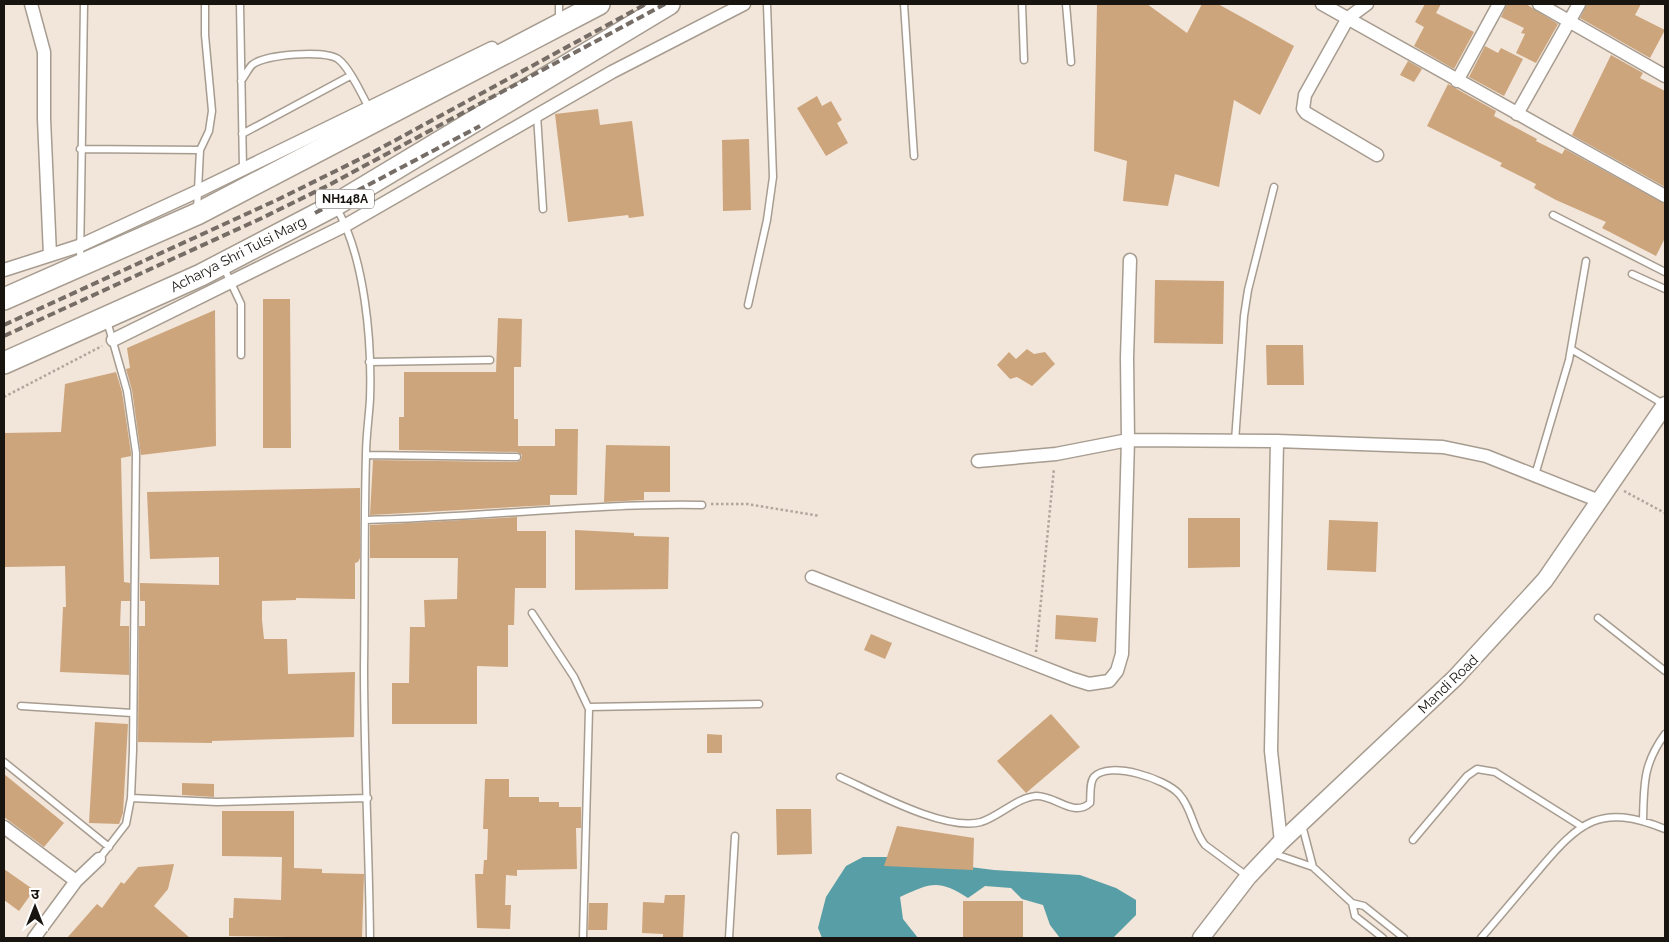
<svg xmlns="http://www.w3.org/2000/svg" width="1669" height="942" font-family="Raleway,'Noto Sans Devanagari',sans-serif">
<rect width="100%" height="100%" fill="#f2e5d9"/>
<path fill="#579ea6" d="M 863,857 L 889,857 L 994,870 L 1080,875 L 1116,888 L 1136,900 L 1136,915 L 1113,938 L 1060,938 L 1050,925 L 1043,905 L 1022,899 L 1011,888 L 985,886 L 968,898 C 938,879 931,883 900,897 L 903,919 L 918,938 L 822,938 L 818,928 L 826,897 L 846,866 Z"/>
<path fill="#cda57c" d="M 1097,4 L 1147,4 L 1187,33 L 1202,4 L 1218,4 L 1294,46 L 1260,115 L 1234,100 L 1219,187 L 1175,174 L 1168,206 L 1123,201 L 1127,161 L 1094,151 Z
M 1425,4 L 1441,4 L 1436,13 L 1474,32 L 1454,69 L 1414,46 L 1424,27 L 1415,22 Z
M 1507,4 L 1526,4 L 1558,24 L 1536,63 L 1516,53 L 1525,34 L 1521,33 L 1524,28 L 1501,17 Z
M 1587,4 L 1641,4 L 1635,15 L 1665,30 L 1650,58 L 1580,18 Z
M 1485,46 L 1498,53 L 1501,48 L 1523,59 L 1504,96 L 1469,77 Z
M 1611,55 L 1643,73 L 1640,78 L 1665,91 L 1665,187 L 1572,135 Z
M 1408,61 L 1422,69 L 1414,82 L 1400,75 Z
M 1448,84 L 1496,111 L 1494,116 L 1537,139 L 1536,141 L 1562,154 L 1565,149 L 1665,204 L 1665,238 L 1656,256 L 1602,228 L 1606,222 L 1556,200 L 1534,188 L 1536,184 L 1500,166 L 1502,163 L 1427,126 Z
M 817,96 L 822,106 L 831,101 L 842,120 L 837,123 L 848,143 L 826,156 L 797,108 Z
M 598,109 L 600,125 L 632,121 L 644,216 L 629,218 L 628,215 L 568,222 L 555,114 Z
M 749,139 L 751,210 L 723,211 L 722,140 Z
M 1155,280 L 1224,281 L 1223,344 L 1154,343 Z
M 263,299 L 290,299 L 291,448 L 263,448 Z
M 215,310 L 216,446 L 141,455 L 132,390 L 126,369 L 130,368 L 127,348 Z
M 498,318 L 522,319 L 521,367 L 514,367 L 514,419 L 518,419 L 518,446 L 555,446 L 555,429 L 578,429 L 577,495 L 550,495 L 550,505 L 370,515 L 373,460 L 517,462 L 521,460 L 522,455 L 517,452 L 399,450 L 399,417 L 404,417 L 404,372 L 496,372 Z
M 1266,345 L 1303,345 L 1304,385 L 1267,385 Z
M 1027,349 L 1034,354 L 1045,352 L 1055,364 L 1032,386 L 1017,377 L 1010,379 L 997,365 L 1009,352 L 1016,359 Z
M 116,372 L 122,392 L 131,453 L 131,456 L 121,458 L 124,582 L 130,583 L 130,601 L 121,601 L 120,626 L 129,626 L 129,675 L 60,672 L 63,607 L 66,607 L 65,566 L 4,567 L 4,433 L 61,432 L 65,384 Z
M 606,445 L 670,446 L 670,492 L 644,492 L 644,500 L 604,502 Z
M 360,488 L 360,558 L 358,562 L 355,563 L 355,599 L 296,598 L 296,600 L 262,601 L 262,620 L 264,639 L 287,639 L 288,674 L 355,672 L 354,737 L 212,741 L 212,743 L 138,742 L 139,626 L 145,626 L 145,601 L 140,601 L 140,583 L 219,585 L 219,557 L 150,559 L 147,492 Z
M 517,517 L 517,531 L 546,531 L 546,588 L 515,588 L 514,625 L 508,625 L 508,667 L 477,666 L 477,724 L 392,724 L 392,683 L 409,683 L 410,627 L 425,627 L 424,600 L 457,599 L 458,558 L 370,558 L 370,525 Z
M 1188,518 L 1240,518 L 1240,567 L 1188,568 Z
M 1329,520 L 1378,522 L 1376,572 L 1327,570 Z
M 575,530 L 634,533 L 634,536 L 669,537 L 668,589 L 575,590 Z
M 1056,615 L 1098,618 L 1096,642 L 1055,639 Z
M 871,634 L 892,643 L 885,659 L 864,650 Z
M 1051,714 L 1080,747 L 1026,793 L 997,761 Z
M 95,722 L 128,724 L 123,813 L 119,824 L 89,823 Z
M 707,734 L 722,735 L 722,753 L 707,753 Z
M 4,774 L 64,823 L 44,847 L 4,817 Z
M 485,779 L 509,779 L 509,797 L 539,797 L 539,802 L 559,802 L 559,807 L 581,807 L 581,828 L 576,828 L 577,869 L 517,870 L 517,876 L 506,875 L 505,905 L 511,905 L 510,929 L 477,928 L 475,874 L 483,874 L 484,860 L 487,860 L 488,829 L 483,829 Z
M 182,783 L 214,784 L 214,797 L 182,795 Z
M 776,809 L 811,809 L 812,854 L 777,855 Z
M 222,811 L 294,811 L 294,868 L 322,869 L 322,873 L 364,874 L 362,938 L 229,936 L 229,918 L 233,918 L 234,898 L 281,900 L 282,857 L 222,856 Z
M 897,826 L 974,838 L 973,870 L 884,866 Z
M 174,864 L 168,889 L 154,906 L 190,938 L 67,938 L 97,904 L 102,908 L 121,882 L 124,884 L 138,867 Z
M 4,869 L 34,890 L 19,911 L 4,900 Z
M 665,895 L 685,895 L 683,938 L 663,938 L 663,934 L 642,933 L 643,902 L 664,903 Z
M 963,901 L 1023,901 L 1023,938 L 963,938 Z
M 589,903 L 608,903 L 607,930 L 588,930 Z"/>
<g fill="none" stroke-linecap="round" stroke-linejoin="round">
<g stroke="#a79c90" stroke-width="9">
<path id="lane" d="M 240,4 L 243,169
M 904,4 L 914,156
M 1022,4 L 1024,60
M 1066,4 L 1071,62
M 559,16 L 559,4
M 241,81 C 245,76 248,69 252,65 C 265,54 325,50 338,59 C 350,68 362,95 369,108
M 537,115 L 543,209
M 242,134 L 350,76
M 80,149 L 200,150
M 336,207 C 365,257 372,341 370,399 C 369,417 366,436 366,455 C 364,526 365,596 364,667 C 364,757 369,848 370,938
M 197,210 L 200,150 L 209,131 L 212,111 L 205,35 L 205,4
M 1553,215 L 1665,272
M 80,262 L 84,4
M 224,268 L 241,304 L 241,355
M 1632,274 L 1665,289
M 748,305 L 767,220 L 773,177 L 767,4
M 1571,349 L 1665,405
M 369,362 L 490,360
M 1235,441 L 1244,316 L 1248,290 L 1274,187
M 366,455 L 517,457
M 1535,475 L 1569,360 L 1586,261
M 365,520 C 478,518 589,503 702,505
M 532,613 L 574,677 L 589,709 L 583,938
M 1598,618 L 1665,671
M 21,706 L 132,713
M 588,707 L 759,704
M 4,762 L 109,847
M 840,777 C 873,792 946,832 981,822 C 1000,816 1016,798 1036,796 C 1055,795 1073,818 1090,803 C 1091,796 1089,783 1094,777 C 1109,760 1166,779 1179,794 C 1192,808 1193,830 1205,845 L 1247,876
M 131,798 L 217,802 L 368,798
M 1643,820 C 1644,784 1643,764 1665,734
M 1302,825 L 1313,867
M 1413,840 L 1467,776 L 1477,769 L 1495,772 L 1581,826
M 1272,853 L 1313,867 L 1352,903 L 1364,906 L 1404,938
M 99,859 L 126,824 L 131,798 L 133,750 L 136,453 L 127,391 L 107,321
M 1352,903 L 1355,916 L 1383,938
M 729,938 L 735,836
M 1481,938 C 1500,916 1519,893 1538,871 C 1580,821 1600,803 1665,829"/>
</g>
<g stroke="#a79c90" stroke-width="15">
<path id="street" d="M 31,4 L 44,52 L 44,119 L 50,255
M 1322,4 L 1665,196
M 1367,4 L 1348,18 L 1305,95 L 1303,109 L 1306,113 L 1377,155
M 1539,4 L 1665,76
M 1457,81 L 1499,4
M 1517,114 L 1579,4
M 4,270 L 79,246 L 196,192 L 492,48
M 113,340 L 346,225 L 612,72 L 744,4
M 1277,441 L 1271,751 L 1281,842
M 978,461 L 1056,454 L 1128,440 L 1277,441 L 1443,447 L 1486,456 L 1597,500
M 812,577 L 1073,679 L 1089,684 L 1109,681 L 1117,671 L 1122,654 L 1128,440 L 1127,358 L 1130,260
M 4,827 L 76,881
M 34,938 L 76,881 L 99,859"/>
</g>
<g stroke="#a79c90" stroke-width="19">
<path id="secondary" d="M 1201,938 L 1248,877 L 1281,842 L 1455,678 L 1545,580 L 1665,405"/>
</g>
<g stroke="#a79c90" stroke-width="24">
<path id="highway" d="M 4,299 L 197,214 L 599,4
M 4,363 L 201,275 L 335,205 L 669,4"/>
</g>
<path stroke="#b0a69c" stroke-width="2.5" stroke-dasharray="2.5 2.5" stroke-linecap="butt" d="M 4,397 L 102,346
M 1624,491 L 1665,513
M 711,504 L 747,504 L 820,516
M 1036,652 L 1054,468"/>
<use href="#lane" stroke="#fff" stroke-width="6"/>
<use href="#street" stroke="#fff" stroke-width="12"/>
<use href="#secondary" stroke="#fff" stroke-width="16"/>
<use href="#highway" stroke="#fff" stroke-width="21"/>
<path stroke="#756d66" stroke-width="4" stroke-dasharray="8 4" stroke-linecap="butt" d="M 315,213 L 480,126
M 4,325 L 279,199 L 370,154 L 646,4
M 4,336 L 262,218 L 327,186 L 665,4"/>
</g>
<g text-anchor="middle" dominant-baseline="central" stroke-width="5" stroke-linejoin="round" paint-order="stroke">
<rect fill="#fff" stroke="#5d5a58" stroke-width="1" x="316" y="189.5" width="58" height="19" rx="4"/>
<g font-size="12" font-weight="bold" fill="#181410">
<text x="345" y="199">NH148A</text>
</g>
<g font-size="14" fill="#181410" stroke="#fff">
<text transform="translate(238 254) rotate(-27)">Acharya Shri Tulsi Marg</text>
<text transform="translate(1448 684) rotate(-44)">Mandi Road</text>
</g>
</g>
<rect width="1669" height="942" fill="none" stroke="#181410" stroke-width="10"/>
<g transform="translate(35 907)" stroke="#ffffff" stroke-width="4" paint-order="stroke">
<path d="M0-4L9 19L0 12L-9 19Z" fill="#181410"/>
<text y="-8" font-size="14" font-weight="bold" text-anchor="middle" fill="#181410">उ</text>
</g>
</svg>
